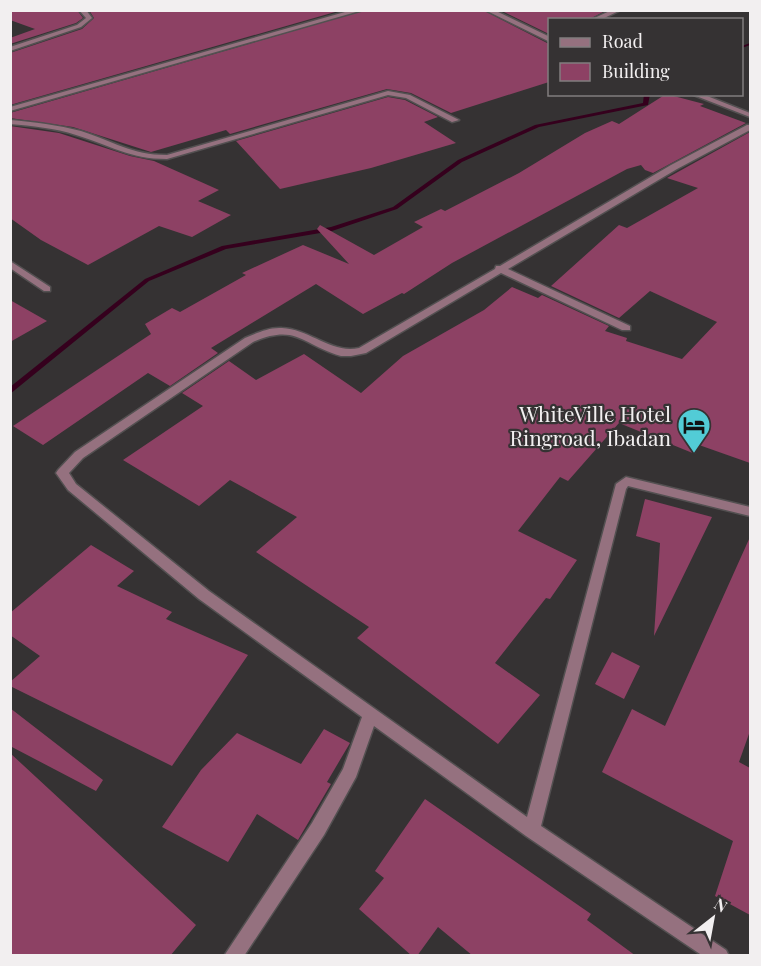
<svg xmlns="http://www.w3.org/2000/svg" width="761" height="966" font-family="'Playfair Display',serif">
<rect width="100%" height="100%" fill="#353233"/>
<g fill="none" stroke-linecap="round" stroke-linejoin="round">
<path fill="#35001d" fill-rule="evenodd" d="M 750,43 L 750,45 L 742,48 L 742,46 Z
M 644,94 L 650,94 L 648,105 L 539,127 L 462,162 L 397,209 L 332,231 L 226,249 L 149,281 L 10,394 L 10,387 L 145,279 L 222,246 L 331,227 L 393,207 L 458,160 L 535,125 L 643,103 Z"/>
</g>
<path fill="#8d4164" d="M 10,10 L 77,10 L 83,18 L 76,23 L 10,44 L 10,38 L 35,29 L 10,20 Z
M 89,10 L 342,10 L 10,105 L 10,53 L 82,29 L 94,18 Z
M 365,10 L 483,10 L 549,44 L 549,82 L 451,113 L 411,93 L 387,89 L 230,134 L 226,130 L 151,152 L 73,127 L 10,118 L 10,113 Z
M 500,10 L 602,10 L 603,12 L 588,20 L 549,20 L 549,34 Z
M 666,94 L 704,104 L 700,106 L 746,123 L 653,173 L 645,170 L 641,165 L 627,169 L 452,263 L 404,294 L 402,293 L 363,314 L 316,284 L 211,348 L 218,353 L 170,386 L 148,373 L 43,445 L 13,426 L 151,334 L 145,324 L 172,308 L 180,312 L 246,275 L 242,273 L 303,245 L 349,264 L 317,229 L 320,225 L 374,255 L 423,227 L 414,222 L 441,209 L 445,211 L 519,173 L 585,133 L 612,121 L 619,124 Z
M 388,97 L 405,100 L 438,117 L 424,122 L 456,143 L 371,168 L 280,189 L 236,141 Z
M 10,126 L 59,133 L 130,156 L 154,161 L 219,190 L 198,201 L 231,215 L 192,237 L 159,226 L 88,265 L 41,240 L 10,218 Z
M 750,132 L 750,463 L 699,445 L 695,454 L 619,423 L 568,481 L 560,477 L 518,531 L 577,560 L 550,599 L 546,598 L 495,663 L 540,695 L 498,744 L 357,638 L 369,627 L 256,552 L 297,517 L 230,480 L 199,506 L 123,460 L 203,406 L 182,393 L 229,361 L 256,380 L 304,354 L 361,393 L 403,356 L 484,310 L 512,287 L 538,298 L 542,295 L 609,326 L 605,331 L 627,338 L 626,341 L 682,359 L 717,322 L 650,291 L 619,318 L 551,286 L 619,225 L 627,228 L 698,188 L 667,178 Z
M 10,300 L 47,321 L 10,342 Z
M 645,499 L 712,517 L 654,636 L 660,543 L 636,536 Z
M 750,537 L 750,731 L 739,762 L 750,768 L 750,915 L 715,896 L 733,841 L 602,772 L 632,709 L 665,726 Z
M 91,545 L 134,571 L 117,586 L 172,612 L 166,619 L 248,655 L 172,766 L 10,686 L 10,682 L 40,656 L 10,635 L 10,613 Z
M 612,652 L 640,666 L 624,699 L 595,684 Z
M 10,708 L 103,780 L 96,791 L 10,746 Z
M 324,729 L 350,743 L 327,782 L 331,784 L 298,840 L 257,814 L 228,862 L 162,827 L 201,770 L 237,733 L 301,764 Z
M 10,753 L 196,925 L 170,956 L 10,956 Z
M 425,799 L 591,914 L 587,920 L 636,956 L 473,956 L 438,927 L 417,956 L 412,956 L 359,909 L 384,878 L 375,871 Z"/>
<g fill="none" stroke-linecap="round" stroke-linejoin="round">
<g stroke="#535051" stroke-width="3">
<path id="minor" d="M 79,10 L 86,10 L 92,18 L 81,27 L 10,51 L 10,47 L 77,25 L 86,18 Z
M 352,10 L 363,10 L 10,111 L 10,107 Z
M 485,10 L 494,10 L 550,37 L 550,42 Z
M 612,10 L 621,10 L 600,20 L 590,20 Z
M 388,91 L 410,95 L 459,120 L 452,122 L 406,98 L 388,95 L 167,159 C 129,159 110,145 76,135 C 55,128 32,126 10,124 L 10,120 C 34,122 58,125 81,131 C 113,141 131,155 167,155 Z
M 691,94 L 702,94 L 750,113 L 750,117 Z
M 747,125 L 750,125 L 750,130 L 677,169 L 508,269 L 630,326 L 630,330 L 622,330 L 501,273 L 366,353 L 351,356 L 341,356 C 302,345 297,323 253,342 L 83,458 L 69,473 L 76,484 L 209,591 L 527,817 L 616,484 L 626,477 L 750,507 L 750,516 L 628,486 L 626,489 L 541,826 L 726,950 L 729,956 L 703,956 L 526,836 L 374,726 L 356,777 L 324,835 L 244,956 L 224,956 L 312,823 L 343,769 L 362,717 L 199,599 L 68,490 L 56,473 L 58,470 L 75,452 L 245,338 C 257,333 269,327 282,328 C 310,329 331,354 359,348 L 495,269 L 496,266 L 500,266 L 671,165 Z
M 10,261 L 50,287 L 50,291 L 44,291 L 10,268 Z"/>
</g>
<use href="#minor" fill="#95717f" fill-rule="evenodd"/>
</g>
<defs>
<g id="hotel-pin" transform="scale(1.725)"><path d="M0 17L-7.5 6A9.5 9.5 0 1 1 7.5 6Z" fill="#52ccd6" stroke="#353233"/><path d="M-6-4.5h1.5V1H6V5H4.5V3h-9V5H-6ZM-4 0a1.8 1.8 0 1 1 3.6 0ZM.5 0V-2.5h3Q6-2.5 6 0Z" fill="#111"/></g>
</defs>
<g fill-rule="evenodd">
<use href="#hotel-pin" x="694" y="425"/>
</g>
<g text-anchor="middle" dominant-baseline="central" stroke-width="4.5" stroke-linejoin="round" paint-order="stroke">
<g font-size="21" fill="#f2eff0" stroke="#353233" text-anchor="end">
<text x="671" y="413">WhiteVille Hotel<tspan x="671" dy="24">Ringroad, Ibadan</tspan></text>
</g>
</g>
<rect width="761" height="966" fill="none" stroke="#f2eff0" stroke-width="24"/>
<rect x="548" y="18" width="195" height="78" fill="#353233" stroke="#817e7f" stroke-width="1.5"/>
<rect x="560" y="38" width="30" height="9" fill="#95717f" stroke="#817e7f" stroke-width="1.5"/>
<text x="602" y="48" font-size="18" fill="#f2eff0">Road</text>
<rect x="560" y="63" width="30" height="18" fill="#8d4164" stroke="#817e7f" stroke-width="1.5"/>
<text x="602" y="78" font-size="18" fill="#f2eff0">Building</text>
<g transform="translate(713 918) rotate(31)" stroke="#353233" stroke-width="4.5" paint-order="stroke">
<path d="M0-4.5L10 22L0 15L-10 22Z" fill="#f2eff0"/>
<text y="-9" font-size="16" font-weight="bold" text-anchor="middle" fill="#f2eff0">N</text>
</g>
</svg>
